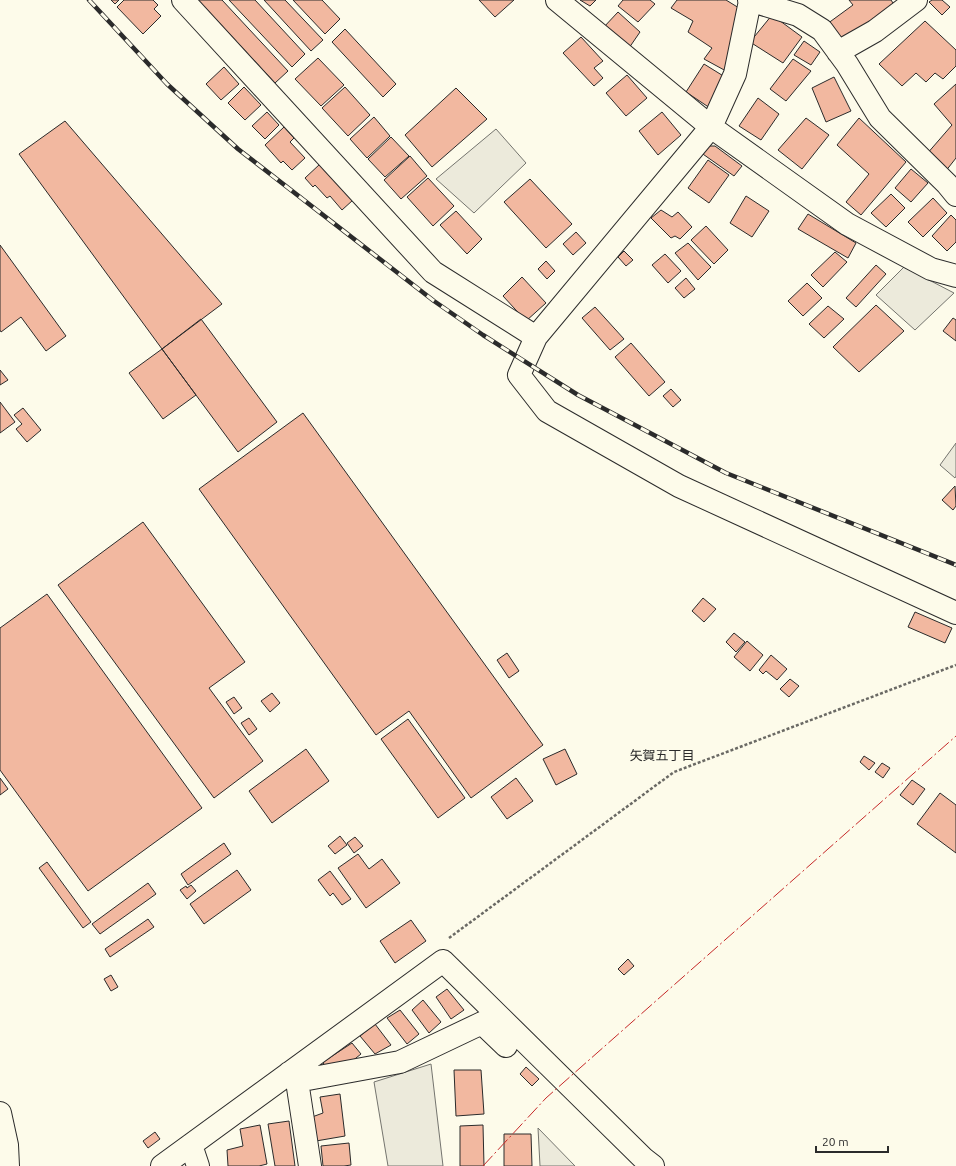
<svg xmlns="http://www.w3.org/2000/svg" width="956" height="1166" font-family="Ubuntu,'Noto Sans JP',sans-serif">
<rect width="100%" height="100%" fill="#fdfbea"/>
<path fill="#eceadb" stroke="#74746e" d="M 496,129 L 526,163 L 474,213 L 436,179 Z
M 904,267 L 954,293 L 915,330 L 876,295 Z
M 956,443 L 956,476 L 955,478 L 940,465 Z
M 431,1064 L 443,1166 L 388,1166 L 374,1082 Z
M 538,1128 L 575,1166 L 540,1166 Z"/>
<path fill="#f2b8a0" stroke="#2b2b2b" d="M 111,0 L 119,0 L 115,4 Z
M 124,0 L 153,0 L 158,5 L 154,9 L 161,16 L 143,34 L 117,7 Z
M 198,0 L 222,0 L 288,71 L 275,83 Z
M 229,0 L 255,0 L 305,54 L 292,67 Z
M 264,0 L 285,0 L 323,40 L 311,51 Z
M 293,0 L 322,0 L 340,19 L 325,34 Z
M 479,0 L 514,0 L 495,17 Z
M 580,0 L 596,0 L 590,6 Z
M 623,0 L 650,0 L 655,4 L 638,22 L 618,6 Z
M 677,0 L 726,0 L 739,8 L 726,71 L 704,59 L 712,48 L 688,32 L 693,21 L 671,8 Z
M 849,0 L 891,0 L 895,6 L 842,43 L 827,24 L 853,5 Z
M 932,0 L 942,0 L 950,7 L 942,15 L 929,2 Z
M 618,12 L 640,32 L 629,48 L 603,28 Z
M 772,15 L 802,37 L 783,63 L 750,42 Z
M 925,21 L 956,50 L 956,66 L 943,79 L 935,73 L 926,82 L 916,73 L 902,86 L 879,64 Z
M 345,29 L 396,84 L 383,97 L 332,42 Z
M 581,37 L 603,61 L 594,68 L 603,78 L 594,86 L 563,53 Z
M 804,41 L 820,52 L 811,65 L 794,55 Z
M 318,58 L 344,85 L 321,106 L 295,79 Z
M 793,59 L 811,71 L 786,101 L 770,89 Z
M 704,64 L 725,77 L 710,108 L 686,92 Z
M 224,67 L 239,84 L 221,100 L 206,84 Z
M 627,75 L 647,98 L 626,116 L 606,93 Z
M 834,77 L 851,111 L 826,122 L 812,88 Z
M 956,84 L 956,158 L 945,172 L 926,155 L 952,125 L 934,104 Z
M 244,87 L 261,105 L 245,120 L 228,103 Z
M 345,87 L 370,115 L 348,136 L 322,108 Z
M 456,88 L 487,119 L 432,167 L 405,135 Z
M 758,98 L 779,114 L 761,140 L 739,126 Z
M 267,112 L 279,125 L 265,139 L 252,126 Z
M 662,112 L 681,135 L 658,155 L 639,131 Z
M 374,117 L 390,136 L 367,158 L 350,139 Z
M 806,118 L 829,135 L 802,169 L 778,150 Z
M 859,118 L 906,162 L 861,215 L 846,202 L 869,174 L 837,145 Z
M 65,121 L 222,304 L 162,349 L 19,154 Z
M 284,127 L 294,138 L 290,142 L 305,158 L 292,170 L 283,161 L 281,163 L 265,145 Z
M 391,137 L 409,156 L 385,177 L 368,159 Z
M 704,146 L 715,146 L 742,166 L 734,176 L 700,152 Z
M 410,156 L 427,176 L 401,199 L 384,180 Z
M 708,160 L 729,175 L 709,203 L 688,188 Z
M 320,164 L 353,200 L 342,210 L 330,196 L 327,198 L 315,185 L 313,187 L 305,178 Z
M 911,169 L 928,183 L 911,202 L 895,188 Z
M 428,178 L 454,206 L 433,226 L 407,197 Z
M 530,179 L 572,224 L 546,248 L 504,202 Z
M 891,194 L 905,208 L 886,227 L 871,213 Z
M 746,196 L 769,211 L 752,237 L 730,223 Z
M 933,198 L 947,213 L 923,237 L 908,222 Z
M 661,210 L 672,217 L 678,212 L 692,227 L 680,239 L 675,236 L 671,238 L 651,218 Z
M 456,211 L 482,239 L 467,254 L 440,225 Z
M 808,214 L 856,243 L 848,258 L 798,229 Z
M 951,215 L 956,220 L 956,242 L 947,251 L 932,236 Z
M 706,226 L 728,250 L 714,264 L 691,240 Z
M 576,232 L 586,243 L 573,255 L 563,244 Z
M 688,243 L 711,267 L 698,280 L 675,253 Z
M 0,245 L 66,336 L 46,351 L 21,317 L 1,332 L 0,330 Z
M 624,251 L 633,260 L 626,266 L 618,257 Z
M 835,252 L 847,262 L 823,287 L 811,275 Z
M 665,254 L 681,271 L 668,283 L 652,265 Z
M 546,261 L 555,271 L 547,279 L 538,269 Z
M 876,265 L 886,274 L 856,307 L 846,298 Z
M 522,277 L 546,303 L 526,321 L 503,296 Z
M 686,278 L 695,289 L 684,298 L 675,288 Z
M 807,283 L 822,298 L 803,316 L 788,301 Z
M 876,305 L 904,331 L 859,372 L 833,347 Z
M 828,306 L 844,319 L 824,338 L 809,324 Z
M 595,307 L 624,339 L 610,350 L 582,318 Z
M 953,318 L 956,320 L 956,341 L 943,331 Z
M 201,319 L 277,422 L 238,452 L 162,349 Z
M 631,343 L 665,382 L 649,396 L 615,357 Z
M 162,349 L 196,395 L 163,419 L 129,373 Z
M 0,370 L 8,380 L 0,385 Z
M 671,389 L 681,400 L 673,407 L 663,396 Z
M 0,402 L 15,422 L 0,433 Z
M 23,408 L 41,430 L 27,442 L 16,429 L 22,424 L 14,415 Z
M 303,413 L 543,745 L 471,798 L 409,711 L 376,735 L 199,489 Z
M 955,486 L 956,506 L 953,510 L 942,500 Z
M 143,522 L 245,662 L 209,688 L 263,761 L 214,798 L 58,585 Z
M 47,594 L 202,808 L 88,891 L 0,770 L 0,628 Z
M 703,598 L 716,609 L 704,622 L 692,611 Z
M 915,612 L 952,628 L 945,643 L 908,627 Z
M 734,633 L 745,642 L 736,652 L 726,642 Z
M 747,641 L 763,655 L 750,671 L 734,657 Z
M 507,653 L 519,671 L 509,678 L 497,660 Z
M 771,655 L 787,669 L 777,680 L 766,671 L 763,674 L 759,670 Z
M 790,679 L 799,686 L 789,697 L 780,689 Z
M 272,693 L 280,703 L 270,712 L 261,701 Z
M 234,697 L 242,708 L 234,714 L 226,702 Z
M 249,718 L 257,729 L 249,735 L 241,723 Z
M 408,719 L 465,798 L 438,818 L 381,739 Z
M 306,749 L 329,781 L 272,823 L 249,791 Z
M 565,749 L 577,774 L 556,785 L 543,759 Z
M 864,756 L 875,763 L 869,770 L 860,762 Z
M 882,763 L 890,768 L 883,778 L 875,772 Z
M 0,778 L 8,789 L 0,795 Z
M 516,778 L 533,801 L 507,819 L 491,797 Z
M 912,780 L 925,789 L 913,805 L 900,795 Z
M 940,793 L 956,805 L 956,853 L 917,824 Z
M 340,836 L 347,845 L 335,854 L 328,846 Z
M 355,837 L 363,846 L 354,853 L 347,843 Z
M 224,843 L 231,854 L 188,885 L 181,874 Z
M 358,854 L 369,869 L 382,859 L 400,883 L 366,908 L 338,868 Z
M 47,862 L 91,922 L 83,928 L 39,868 Z
M 237,870 L 251,890 L 204,924 L 190,904 Z
M 330,871 L 351,899 L 342,905 L 333,893 L 330,896 L 318,880 Z
M 148,883 L 156,894 L 100,934 L 92,924 Z
M 191,885 L 196,891 L 187,899 L 180,890 L 186,886 L 187,888 Z
M 148,919 L 154,927 L 110,957 L 105,949 Z
M 411,920 L 426,941 L 395,963 L 380,941 Z
M 628,959 L 634,966 L 624,975 L 618,969 Z
M 111,975 L 118,987 L 111,991 L 104,979 Z
M 447,989 L 464,1010 L 451,1019 L 436,997 Z
M 423,1000 L 441,1022 L 429,1033 L 412,1010 Z
M 400,1010 L 419,1034 L 407,1044 L 387,1018 Z
M 375,1024 L 391,1045 L 375,1054 L 360,1036 Z
M 352,1043 L 361,1054 L 351,1062 L 326,1070 L 323,1062 Z
M 526,1067 L 539,1079 L 532,1086 L 520,1074 Z
M 454,1070 L 481,1070 L 484,1114 L 456,1116 Z
M 340,1094 L 345,1136 L 316,1141 L 312,1117 L 323,1113 L 320,1097 Z
M 289,1121 L 295,1166 L 275,1166 L 268,1124 Z
M 260,1125 L 267,1164 L 259,1166 L 228,1166 L 227,1150 L 243,1146 L 240,1129 Z
M 483,1125 L 484,1166 L 460,1166 L 460,1126 Z
M 155,1132 L 160,1139 L 148,1148 L 143,1141 Z
M 504,1134 L 531,1134 L 532,1166 L 504,1166 Z
M 349,1143 L 351,1165 L 344,1166 L 323,1166 L 321,1146 Z"/>
<g fill="none" stroke-linecap="round" stroke-linejoin="round">
<g stroke="#2b2b2b" stroke-width="24">
<path id="minor" d="M 183,0 L 433,272 L 536,337
M 557,0 L 711,127 L 847,224 L 931,269 L 956,276
M 749,0 L 798,15 L 822,30 L 847,64 L 880,118 L 947,184 L 956,195
M 750,1 L 735,74 L 711,127 L 536,337 L 519,375 L 547,411 L 679,486 L 956,613
M 838,52 L 875,31 L 916,0
M 289,1073 L 297,1081 L 400,1062 L 482,1023 L 506,1046
M 297,1081 L 310,1166
M 191,1145 L 198,1166
M 162,1166 L 443,961 L 644,1159 L 653,1166"/>
</g>
<g stroke="#2b2b2b" stroke-width="24">
<path id="highway" d="M 0,1113 L 7,1145 L 8,1166"/>
</g>
<path stroke="#6a6964" stroke-width="2.5" stroke-dasharray="3 2" stroke-linecap="butt" d="M 449,938 L 674,772 L 956,665"/>
<use href="#minor" stroke="#fdfbea" stroke-width="22"/>
<use href="#highway" stroke="#fdfbea" stroke-width="22"/>
<g stroke="#2b2b2b" stroke-width="4.5">
<path id="rail" d="M 89,0 L 167,84 L 238,149 L 434,301 L 483,335 L 578,395 L 726,473 L 956,565"/>
</g>
<use href="#rail" stroke="#fdfbea" stroke-width="3" stroke-dasharray="9" stroke-linecap="butt"/>
<path stroke="#c62828" stroke-width="1" stroke-dasharray="14 3 2 3" stroke-linecap="butt" d="M 483,1166 L 546,1098 L 956,736"/>
</g>
<g text-anchor="middle" dominant-baseline="central" stroke-width="3" stroke-linejoin="round" paint-order="stroke">
<g font-size="13" fill="#2b2b2b" stroke="#fdfbea">
<text x="662" y="755">矢賀五丁目</text>
</g>
</g>
<path d="M816 1146v6h72v-6" fill="none" stroke="#2b2b2b" stroke-width="2"/>
<text x="822" y="1146" font-size="12" fill="#2b2b2b" stroke="#fdfbea" stroke-width="3" paint-order="stroke">20 m</text>
</svg>
